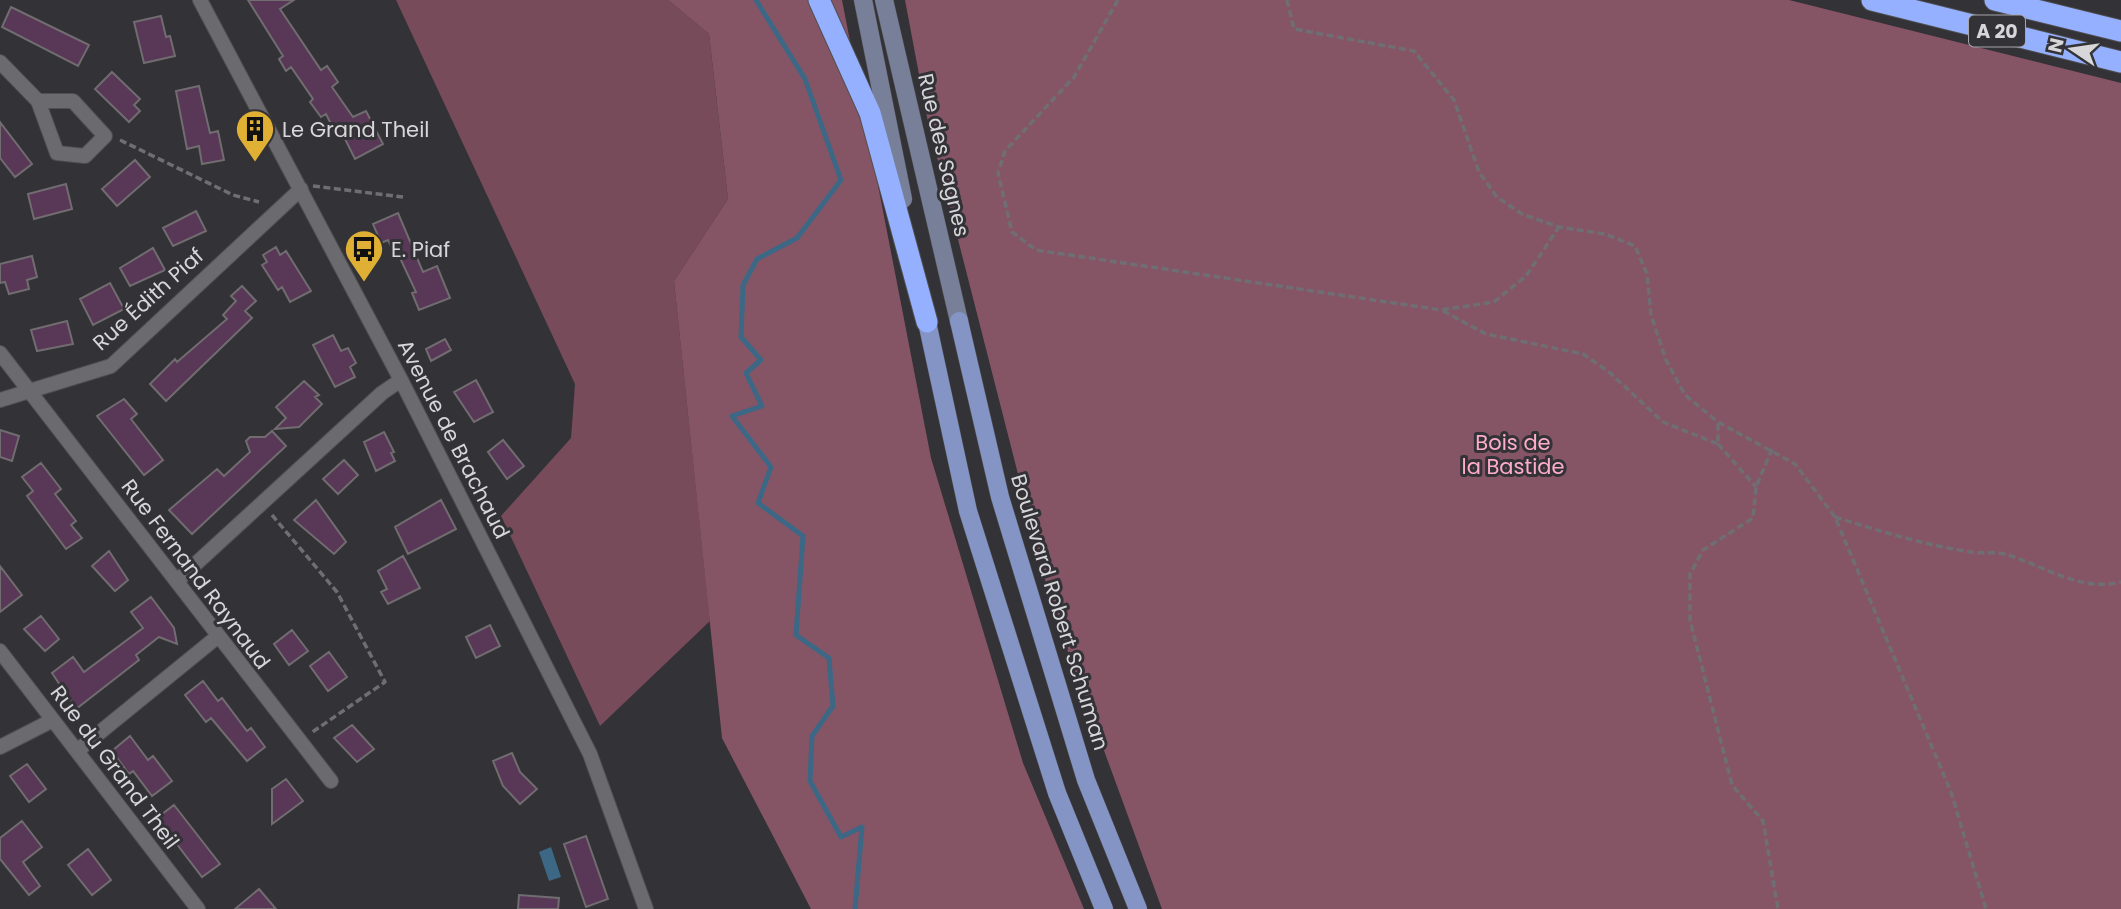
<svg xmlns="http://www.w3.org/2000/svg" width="2121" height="909" font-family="Poppins,sans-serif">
<rect width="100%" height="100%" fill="#333236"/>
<path fill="#784b5a" d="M 396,0 L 668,0 L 709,34 L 728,199 L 674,281 L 710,621 L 600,726 L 501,516 L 571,438 L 575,384 Z"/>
<path fill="#865565" d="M 668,0 L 842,0 L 931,458 L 1023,763 L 1084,909 L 811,909 L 722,738 L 674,281 L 728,199 L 709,34 Z
M 905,0 L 1789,0 L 2121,83 L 2121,909 L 1162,909 L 1053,611 L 928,122 Z"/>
<path fill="#3c6886" d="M 551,847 L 561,877 L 549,881 L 539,852 Z"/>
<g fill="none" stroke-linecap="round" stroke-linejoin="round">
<path stroke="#3c6886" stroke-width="5" d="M 756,0 L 805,79 L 841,180 L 797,238 L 757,259 L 743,285 L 741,337 L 761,360 L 746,373 L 762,406 L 732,416 L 771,467 L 758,503 L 803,536 L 796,635 L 829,658 L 833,706 L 812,736 L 810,781 L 841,837 L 862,827 L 855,909"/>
</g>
<path fill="#583757" stroke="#706c6f" stroke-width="2" d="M 248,0 L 294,0 L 280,9 L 321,70 L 327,66 L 338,82 L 332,87 L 353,117 L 366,111 L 383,144 L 355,159 L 342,133 L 337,136 L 326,114 L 321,117 L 310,102 L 313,99 L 291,67 L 286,71 L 279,59 L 283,56 Z
M 11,7 L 89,45 L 78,66 L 2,27 Z
M 161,16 L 166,37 L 170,36 L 175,56 L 144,63 L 134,22 Z
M 112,72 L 140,99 L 134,105 L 140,111 L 129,122 L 95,89 Z
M 199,86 L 210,133 L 218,131 L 224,160 L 202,164 L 199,146 L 187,149 L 176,91 Z
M 0,122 L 32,164 L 15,177 L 0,158 Z
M 135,160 L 150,177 L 117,206 L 102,189 Z
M 66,184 L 72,209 L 34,219 L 28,194 Z
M 196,211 L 206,231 L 173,246 L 163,228 Z
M 398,213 L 423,272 L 437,266 L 450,298 L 419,310 L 412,293 L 416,292 L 400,258 L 397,259 L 388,240 L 381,243 L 373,224 Z
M 276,247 L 280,255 L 286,251 L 311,291 L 290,302 L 282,287 L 278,290 L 262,265 L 267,262 L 263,255 Z
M 153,248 L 165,270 L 130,286 L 120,268 Z
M 32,256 L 37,277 L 27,280 L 29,289 L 9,294 L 5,282 L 0,283 L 0,264 Z
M 110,283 L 124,309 L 93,325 L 80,299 Z
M 242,286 L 256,301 L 245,311 L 252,318 L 166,401 L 150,384 L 175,359 L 177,362 L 227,319 L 223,315 L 236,301 L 231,296 Z
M 67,321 L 73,344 L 37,351 L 31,330 Z
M 333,335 L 341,351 L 348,348 L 356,363 L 350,367 L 355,377 L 335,387 L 313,345 Z
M 445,339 L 451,350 L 431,361 L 426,349 Z
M 476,380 L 493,412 L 474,422 L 454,392 Z
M 304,381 L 319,395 L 315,397 L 322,404 L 299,427 L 275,429 L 286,418 L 276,407 Z
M 124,399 L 137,414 L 131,419 L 163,460 L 144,475 L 97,416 Z
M 0,430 L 19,436 L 12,461 L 0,457 Z
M 272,431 L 286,446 L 192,534 L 169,510 L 217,469 L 224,476 L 250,452 L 246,441 L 250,437 L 265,437 Z
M 384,432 L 394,452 L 391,453 L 395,461 L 376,471 L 364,442 Z
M 503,440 L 524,466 L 507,479 L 488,452 Z
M 344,460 L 358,475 L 338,494 L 323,479 Z
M 41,463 L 61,489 L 55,494 L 76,521 L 71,525 L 82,538 L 66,549 L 27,496 L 33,491 L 22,477 Z
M 316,500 L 346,542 L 334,554 L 294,520 Z
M 441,500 L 456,529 L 408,554 L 395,527 Z
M 109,551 L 128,580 L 115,591 L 92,566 Z
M 403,556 L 420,588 L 388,604 L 381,592 L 387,589 L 378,571 Z
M 0,566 L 22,595 L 0,612 Z
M 151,597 L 174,628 L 177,644 L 159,637 L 136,655 L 139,660 L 76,709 L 52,673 L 73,657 L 84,672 L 143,628 L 131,612 Z
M 41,616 L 59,639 L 45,651 L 24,629 Z
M 490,625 L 500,646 L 476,658 L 466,637 Z
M 292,630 L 308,651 L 289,665 L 274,644 Z
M 329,652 L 347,677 L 328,691 L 310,666 Z
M 203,681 L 218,701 L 222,698 L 247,731 L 251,728 L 265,747 L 247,761 L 211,718 L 206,722 L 185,695 Z
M 352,725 L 374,749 L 357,762 L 334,738 Z
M 130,736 L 148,760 L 153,756 L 172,781 L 152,796 L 133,771 L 129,774 L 112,751 Z
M 512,753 L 520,772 L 537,789 L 520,804 L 503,786 L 493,761 Z
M 27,764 L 46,789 L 29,802 L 10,776 Z
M 286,779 L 303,801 L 272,824 L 272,789 Z
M 174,805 L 220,864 L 202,877 L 157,818 Z
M 22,821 L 42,847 L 23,862 L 40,886 L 29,895 L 0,859 L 0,838 Z
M 586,836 L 608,899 L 586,907 L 564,844 Z
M 88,849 L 111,880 L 92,895 L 68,865 Z
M 259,889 L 276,909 L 235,909 Z
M 519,895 L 559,898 L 558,909 L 518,909 Z"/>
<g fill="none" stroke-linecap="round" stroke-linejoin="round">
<g stroke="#504f52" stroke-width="16">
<path id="street" d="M 200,0 L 401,380 L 590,754 L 646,909
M 0,62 L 38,101 L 57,153 L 85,156 L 105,136 L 73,101 L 38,101
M 0,353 L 331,781
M 0,400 L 111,366 L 301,189
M 177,581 L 382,393 L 401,380
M 0,651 L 198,909
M 0,747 L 53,720
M 77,751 L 217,637"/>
</g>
<g stroke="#504f52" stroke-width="19">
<path id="secondary" d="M 863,0 L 903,199
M 884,0 L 959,321"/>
</g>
<g stroke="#504f52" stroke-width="19">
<path id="primary" d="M 959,321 L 1000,497 L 1086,780 L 1138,909
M 927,322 L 968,511 L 1057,793 L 1104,909"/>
</g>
<g stroke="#504f52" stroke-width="23">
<path id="highway" d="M 819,0 L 870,113 L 927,322
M 1872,0 L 2121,62
M 1995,0 L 2121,31"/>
</g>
<path stroke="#6f6e72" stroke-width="3.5" stroke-dasharray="7 3.5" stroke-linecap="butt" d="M 1118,0 L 1074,77 L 1005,151 L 998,173 L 1012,232 L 1036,250 L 1441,310 L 1494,302 L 1526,276 L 1559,227
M 1287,0 L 1294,29 L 1414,51 L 1454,100 L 1479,172 L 1497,197 L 1522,214 L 1559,227 L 1605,234 L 1635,246 L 1647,274 L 1651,315 L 1666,360 L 1685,395 L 1718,422 L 1795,464 L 1835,517 L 1951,792 L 1986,909
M 120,140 L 233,195 L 259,202
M 313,186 L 403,197
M 1443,311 L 1486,334 L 1583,354 L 1609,372 L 1663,422 L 1718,444 L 1718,422
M 1718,444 L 1756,487
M 1772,449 L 1756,487 L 1753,518 L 1703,550 L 1690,574 L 1690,620 L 1732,785 L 1763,821 L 1778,909
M 272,515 L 337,592 L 385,682 L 311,733
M 1835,517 C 1879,531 1925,545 1971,552 C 1983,554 1997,551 2008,555 C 2047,567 2079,592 2121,582"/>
<use href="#street" stroke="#6b6a6e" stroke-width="14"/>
<use href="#secondary" stroke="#787f99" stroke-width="18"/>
<use href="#primary" stroke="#8494c4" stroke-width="18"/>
<use href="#highway" stroke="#95b0fe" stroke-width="21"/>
</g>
<defs>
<g id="building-pin" transform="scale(2.0125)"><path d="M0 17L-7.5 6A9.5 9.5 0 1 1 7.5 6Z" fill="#dfb034" stroke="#333236"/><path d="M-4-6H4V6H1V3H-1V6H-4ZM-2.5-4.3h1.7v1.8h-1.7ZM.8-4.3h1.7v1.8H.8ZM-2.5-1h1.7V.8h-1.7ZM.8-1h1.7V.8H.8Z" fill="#111"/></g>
<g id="bus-pin" transform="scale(2.0125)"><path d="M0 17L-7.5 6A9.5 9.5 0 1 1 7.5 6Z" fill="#dfb034" stroke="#333236"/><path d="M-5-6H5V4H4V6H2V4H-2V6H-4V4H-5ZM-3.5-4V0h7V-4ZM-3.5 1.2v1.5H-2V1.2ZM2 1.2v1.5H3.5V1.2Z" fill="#111"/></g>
</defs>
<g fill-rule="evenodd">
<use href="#building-pin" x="255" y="129"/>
<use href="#bus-pin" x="364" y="249"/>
</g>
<g text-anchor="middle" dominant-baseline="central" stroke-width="6" stroke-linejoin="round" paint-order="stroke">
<rect fill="#333236" stroke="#a6a5a8" stroke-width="2" x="1969" y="15.5" width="56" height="31" rx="5"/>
<g font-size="19" font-weight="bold" fill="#d7d6d9">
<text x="1997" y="31">A 20</text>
</g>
<g font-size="21" fill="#d7d6d9" stroke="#333236" text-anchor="start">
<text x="282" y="129">Le Grand Theil</text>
<text x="391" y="249">E. Piaf</text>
</g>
<g font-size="21" fill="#d7d6d9" stroke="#333236">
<text transform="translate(944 155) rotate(77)">Rue des Sagnes</text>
<text transform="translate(148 299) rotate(-42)">Rue Édith Piaf</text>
<text transform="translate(454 439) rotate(63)">Avenue de Brachaud</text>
<text transform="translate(196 574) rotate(53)">Rue Fernand Raynaud</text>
<text transform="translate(1060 612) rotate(73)">Boulevard Robert Schuman</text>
<text transform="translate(115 767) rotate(53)">Rue du Grand Theil</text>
</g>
<g font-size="21" fill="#fdadc8" stroke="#333236">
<text x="1513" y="442">Bois de<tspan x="1513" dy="24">la Bastide</tspan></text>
</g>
</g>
<g transform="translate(2072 49) rotate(283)" stroke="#333236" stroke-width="5" paint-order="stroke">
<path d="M0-5L12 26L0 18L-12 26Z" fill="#d7d6d9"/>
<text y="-10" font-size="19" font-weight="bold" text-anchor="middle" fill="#d7d6d9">N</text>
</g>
</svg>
